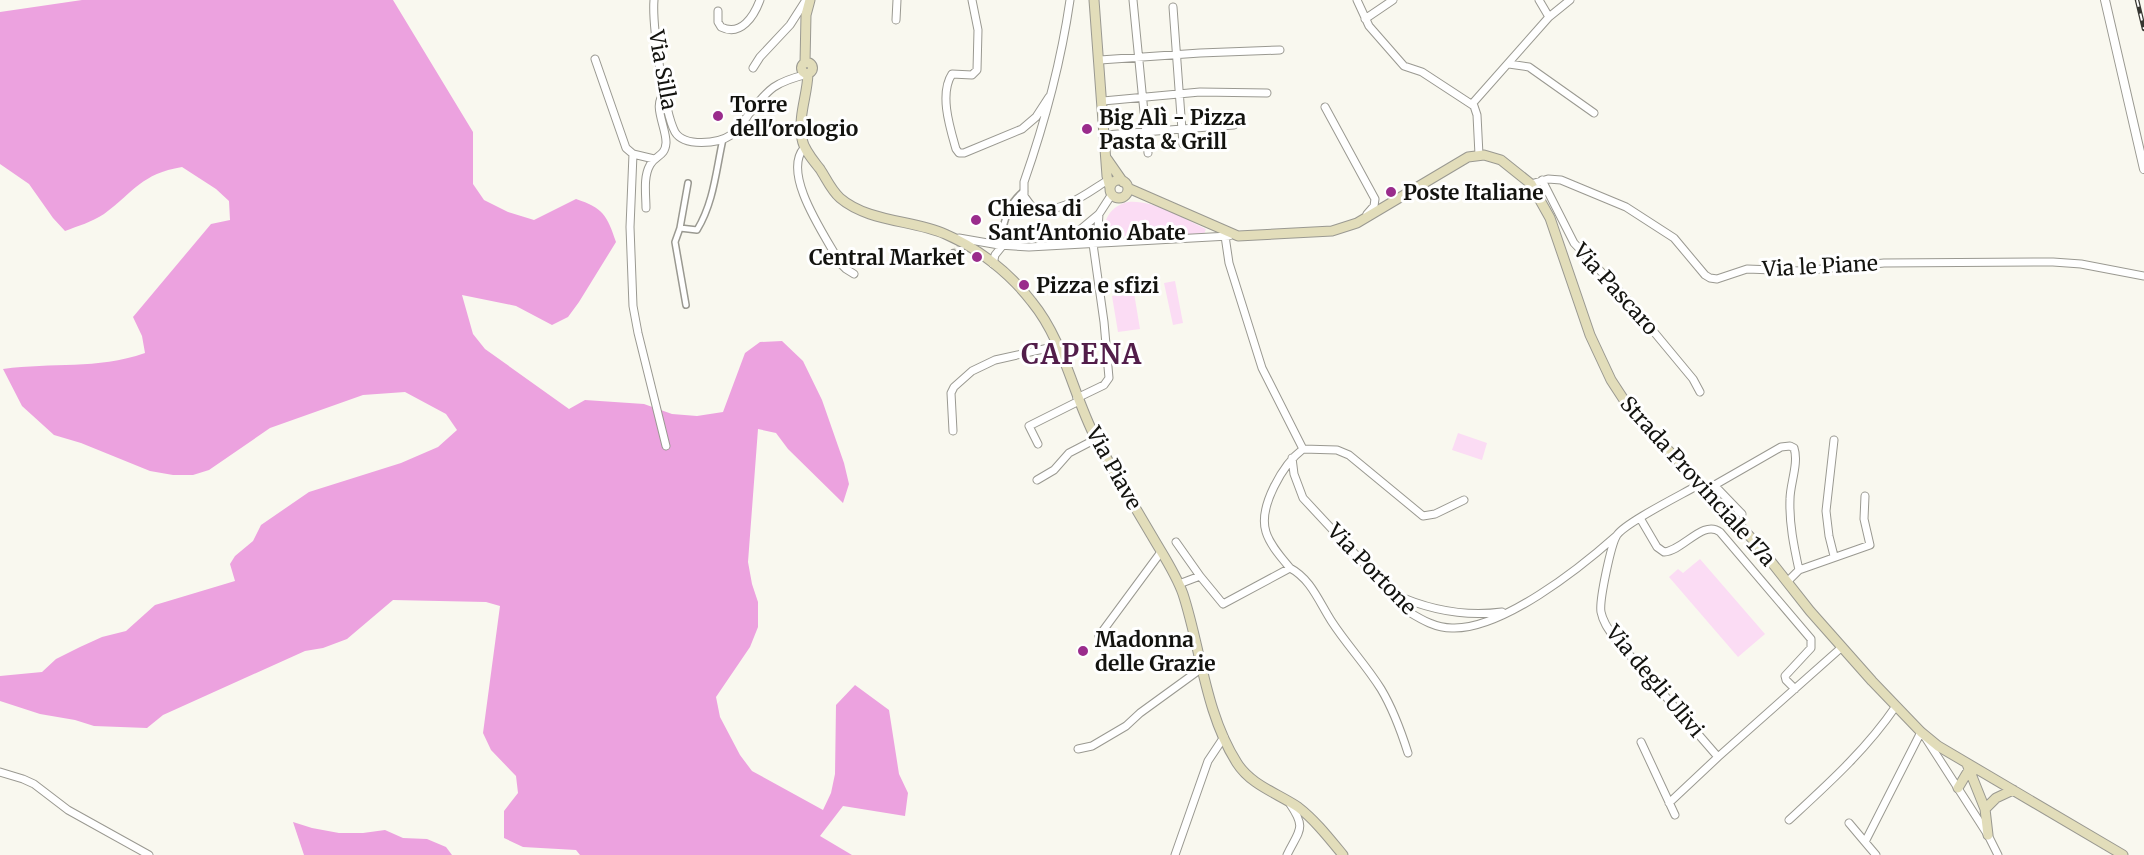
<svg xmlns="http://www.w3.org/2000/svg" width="2144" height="855" font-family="Merriweather,serif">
<rect width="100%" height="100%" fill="#f9f8ef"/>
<path fill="#fbdcf4" d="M 1128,202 C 1154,200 1182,218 1206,229 L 1204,234 L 1104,239 C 1102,221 1110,206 1128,202 Z
M 1175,281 L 1183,323 L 1173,325 L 1164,283 Z
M 1134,293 L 1140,329 L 1118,332 L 1112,296 Z
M 1458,433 L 1487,443 L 1482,460 L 1452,450 Z
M 1700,559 L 1765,634 L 1738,657 L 1669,577 L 1678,569 L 1683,573 Z"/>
<path fill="#eca2df" d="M 82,0 L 393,0 L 473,132 L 473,184 L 484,200 L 508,212 L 534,220 L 576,199 C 603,208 607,215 616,242 L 579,302 L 568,317 L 552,325 L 516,306 L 462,295 L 473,334 L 485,349 L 569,409 L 585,400 L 644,404 L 672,414 L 697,416 L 723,412 L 745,353 L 760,342 L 782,341 L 803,361 L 822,400 L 844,463 L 849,484 L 843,503 L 788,449 L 776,433 L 758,429 L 748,562 L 752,584 L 758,602 L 758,627 L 750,647 L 716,697 L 720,717 L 740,755 L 752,771 L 823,810 L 831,793 L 835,774 L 836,705 L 855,685 L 889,710 L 899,774 L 908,793 L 905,816 L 843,806 L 820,836 L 852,855 L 580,855 L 576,850 L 523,847 L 504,838 L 504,811 L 518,793 L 516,776 L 491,750 L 483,733 L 500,606 L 486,602 L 393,600 L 347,639 L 323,648 L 305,651 L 163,715 L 147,728 L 94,726 L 75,720 L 40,714 L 0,701 L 0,676 L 42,672 L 56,659 L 80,647 L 102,637 L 126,631 L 155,605 L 235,581 L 230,564 L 235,556 L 253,541 L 261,525 L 309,492 L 401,463 L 438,447 L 457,430 L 446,414 L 405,392 L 363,395 L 270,428 L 209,470 L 193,475 L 173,475 L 150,471 L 81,443 L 54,435 L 22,406 L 3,369 C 53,362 96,370 145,353 L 142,336 L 133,317 L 211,224 L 230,220 L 229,201 L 216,189 L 182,167 C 141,174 135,191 104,214 C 92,222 78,226 65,231 L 53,218 L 29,184 L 0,164 L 0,12 Z
M 293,822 L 312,828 L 339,833 L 363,833 L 385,830 L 403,838 L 427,839 L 446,847 L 452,855 L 304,855 Z"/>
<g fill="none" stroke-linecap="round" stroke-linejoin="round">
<path stroke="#d6d6cd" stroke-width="5" stroke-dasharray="5 2.5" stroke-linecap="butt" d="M 953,253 L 959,246"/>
<g stroke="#9a9991" stroke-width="8">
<path id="pedestrian" d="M 688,183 L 680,228 L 697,230 C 714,202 716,170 723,139
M 680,228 L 675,242 L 686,305
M 999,245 C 1004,224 1006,205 1024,191
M 950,256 L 953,253"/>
</g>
<g stroke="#9a9991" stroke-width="9">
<path id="minor" d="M 654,0 C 652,24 664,111 675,132 C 684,147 718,144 731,135 C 738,130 744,121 749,114 C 769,88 775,82 808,74
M 972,0 L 978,30 L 977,70 L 972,75 L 952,74 C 939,94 950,128 956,149 L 959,153 L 964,153 L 1022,129 L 1036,117 L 1049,97
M 1070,0 C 1061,62 1045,122 1024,182 L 1024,196 L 1032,207 C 1058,217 1087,193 1108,180
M 1133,0 L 1148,153
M 1357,0 L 1369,26 L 1404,66 L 1422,72 L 1474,106 L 1477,115 L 1479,155
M 1173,7 L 1183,144
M 718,11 L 718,22 L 721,27 C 741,37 754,16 760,0
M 1549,17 L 1570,0
M 1365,19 L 1393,0
M 896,20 L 897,0
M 595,59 L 626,148 L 633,154 L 654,159
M 1100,60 L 1200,53 L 1280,50
M 1509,64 L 1529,67 L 1594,113
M 753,68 L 760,57 L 790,25 L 806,0
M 1103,101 L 1200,92 L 1267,93
M 1472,104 L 1549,17 L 1539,0
M 1325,107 L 1375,199 L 1374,206 L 1367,214
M 1105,135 L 1234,125
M 804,148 C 781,174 826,237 840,263 L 846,269 L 854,274
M 633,154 L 630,227 L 633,306 L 638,333 L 666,446
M 1542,180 L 1574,243 L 1625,297 L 1693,379 L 1700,392
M 1531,184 L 1548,179 L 1561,180 L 1626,207 L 1674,238 L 1705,275 L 1710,278 L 1717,279 L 1747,269 L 1801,271 L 1884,263 L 2053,262 L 2081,264 L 2144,276
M 646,208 C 646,195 643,177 650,165 C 655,155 665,157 666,143 C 667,129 651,103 665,94
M 1225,236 L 1229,263 L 1262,368 L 1303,449 C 1283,464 1258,507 1266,532 C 1270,545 1281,557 1290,568
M 959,238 L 999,245 L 1029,247 L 1229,236
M 1097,243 L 1099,214
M 1063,244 L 1099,214 L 1112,194
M 993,264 L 995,255 L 1003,245
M 1077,398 L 1104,385 L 1109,378 L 1104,322 L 1093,244
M 953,431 L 951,393 L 954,387 L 972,371 L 995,360 L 1057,346
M 1038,444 L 1029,426 L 1079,401
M 1303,449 L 1337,450 L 1349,455 L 1423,516 L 1435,514 L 1464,500
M 1292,458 L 1294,474 L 1303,498 L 1409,612 C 1422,620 1436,628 1452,628 C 1502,630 1580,568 1616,536
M 1037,480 L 1054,470 L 1069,453 L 1096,439
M 1700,484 C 1683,494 1626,522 1617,535 C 1611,544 1599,601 1601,612 C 1603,622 1608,629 1614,637 L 1718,757 L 1842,647
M 1714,485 L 1742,514
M 1706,490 L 1781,447 L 1790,446 L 1794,448 C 1799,463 1790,484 1790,499 C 1789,523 1794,547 1799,570
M 1640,518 L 1657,547 L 1664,552 C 1683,551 1703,519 1720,532 L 1811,639 L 1811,648 L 1785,676 L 1786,680 L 1795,689
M 1176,542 L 1200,576
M 1834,556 L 1829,536 L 1826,511 L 1834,440
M 1787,582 L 1799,570 L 1870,545 L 1864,519 L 1865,496
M 1179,584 L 1200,576 L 1223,604 L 1290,568 C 1311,579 1319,602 1332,622 C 1347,645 1366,665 1381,689 C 1393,709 1401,731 1408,753
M 1394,594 C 1429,610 1464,617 1502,612
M 1099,636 L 1161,552
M 1925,737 L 1988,835 L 1998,855
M 1641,742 L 1675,815
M 1078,749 L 1092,746 L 1126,726 L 1140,713 L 1202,668
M 0,772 L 23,779 L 34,784 L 68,810 L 149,855
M 1669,803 L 1718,757
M 1789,820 C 1828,784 1866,750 1896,706
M 1849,823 L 1865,842
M 1175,855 L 1208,761 L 1224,737
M 1287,855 C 1299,830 1307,829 1290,804
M 1876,855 L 1865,842 L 1921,732"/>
</g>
<g stroke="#9a9991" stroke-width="10">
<path id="tertiary" d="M 2105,0 L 2144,169"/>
</g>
<g stroke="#9a9991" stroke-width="11">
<path id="secondary" d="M 1094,0 L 1107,176 L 1110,188
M801.5 68a5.5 5.5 0 1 1 11 0a5.5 5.5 0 1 1-11 0Z
M 805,63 L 806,15 L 810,0
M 808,74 C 807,97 798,115 802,139 C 804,150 813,160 820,169 C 826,178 831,190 840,198 C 868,222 913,220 945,234 C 978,248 1010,273 1032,302 C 1064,341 1073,395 1096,439 C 1114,472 1133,504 1152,536 C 1163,555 1176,574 1183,594 C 1201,649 1205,713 1237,763 C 1251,785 1277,793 1298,807 C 1315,820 1329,838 1343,855
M 1107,159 L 1123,182
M1110 189a9 9 0 1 1 18 0a9 9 0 1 1-18 0Z
M 1128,188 L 1238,236 L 1332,231 L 1357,223 L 1468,157 L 1484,155 L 1501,160 L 1531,184 L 1550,218 L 1590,335 L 1611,380 L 1626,403 L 1634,414 L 1758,545 L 1810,611 L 1872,681 L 1921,732 L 1938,746 L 2123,855
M 1967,764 L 1985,809
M 1958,788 L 1967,773 L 1975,770
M 1988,835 L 1985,809 L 1996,798 L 2013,790"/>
</g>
<use href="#pedestrian" stroke="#fff" stroke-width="5"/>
<use href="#minor" stroke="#fff" stroke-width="7"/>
<use href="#tertiary" stroke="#fff" stroke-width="8"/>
<use href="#secondary" stroke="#e2ddba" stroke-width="9"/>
<g stroke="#363631" stroke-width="4.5">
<path id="rail" d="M 2137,0 L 2144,29"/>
</g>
<use href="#rail" stroke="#fff" stroke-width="2" stroke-dasharray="7" stroke-linecap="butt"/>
</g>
<g fill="#9a2c8c" stroke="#fff" stroke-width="2">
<circle cx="718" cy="116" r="6"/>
<circle cx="1087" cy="129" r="6"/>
<circle cx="1391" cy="192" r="6"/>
<circle cx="976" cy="220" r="6"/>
<circle cx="977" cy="257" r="6"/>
<circle cx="1024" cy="285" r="6"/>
<circle cx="1083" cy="651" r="6"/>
</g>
<g text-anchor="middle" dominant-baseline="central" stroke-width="6" stroke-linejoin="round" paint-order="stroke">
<g font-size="21" fill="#13130f" stroke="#fff">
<text transform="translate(663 70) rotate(80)">Via Silla</text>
<text transform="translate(1820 266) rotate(-3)">Via le Piane</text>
<text transform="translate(1616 289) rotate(48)">Via Pascaro</text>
<text transform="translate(1114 468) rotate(61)">Via Piave</text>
<text transform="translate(1698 481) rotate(48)">Strada Provinciale 17a</text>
<text transform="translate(1372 569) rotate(46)">Via Portone</text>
<text transform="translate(1655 681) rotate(50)">Via degli Ulivi</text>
</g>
<g font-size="21" font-weight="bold" fill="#13130f" stroke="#fff" text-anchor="start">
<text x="730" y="104">Torre<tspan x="730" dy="24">dell'orologio</tspan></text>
<text x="1099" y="117">Big Alì - Pizza<tspan x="1099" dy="24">Pasta &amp; Grill</tspan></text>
<text x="1403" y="192">Poste Italiane</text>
<text x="988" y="208">Chiesa di<tspan x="988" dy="24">Sant'Antonio Abate</tspan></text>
<text x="965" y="257" text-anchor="end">Central Market</text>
<text x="1036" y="285">Pizza e sfizi</text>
<text x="1095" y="639">Madonna<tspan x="1095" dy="24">delle Grazie</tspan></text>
</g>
<g font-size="27" font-weight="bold" letter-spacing="1.5" fill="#521d4a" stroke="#fff">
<text x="1082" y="354">CAPENA</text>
</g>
</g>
</svg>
